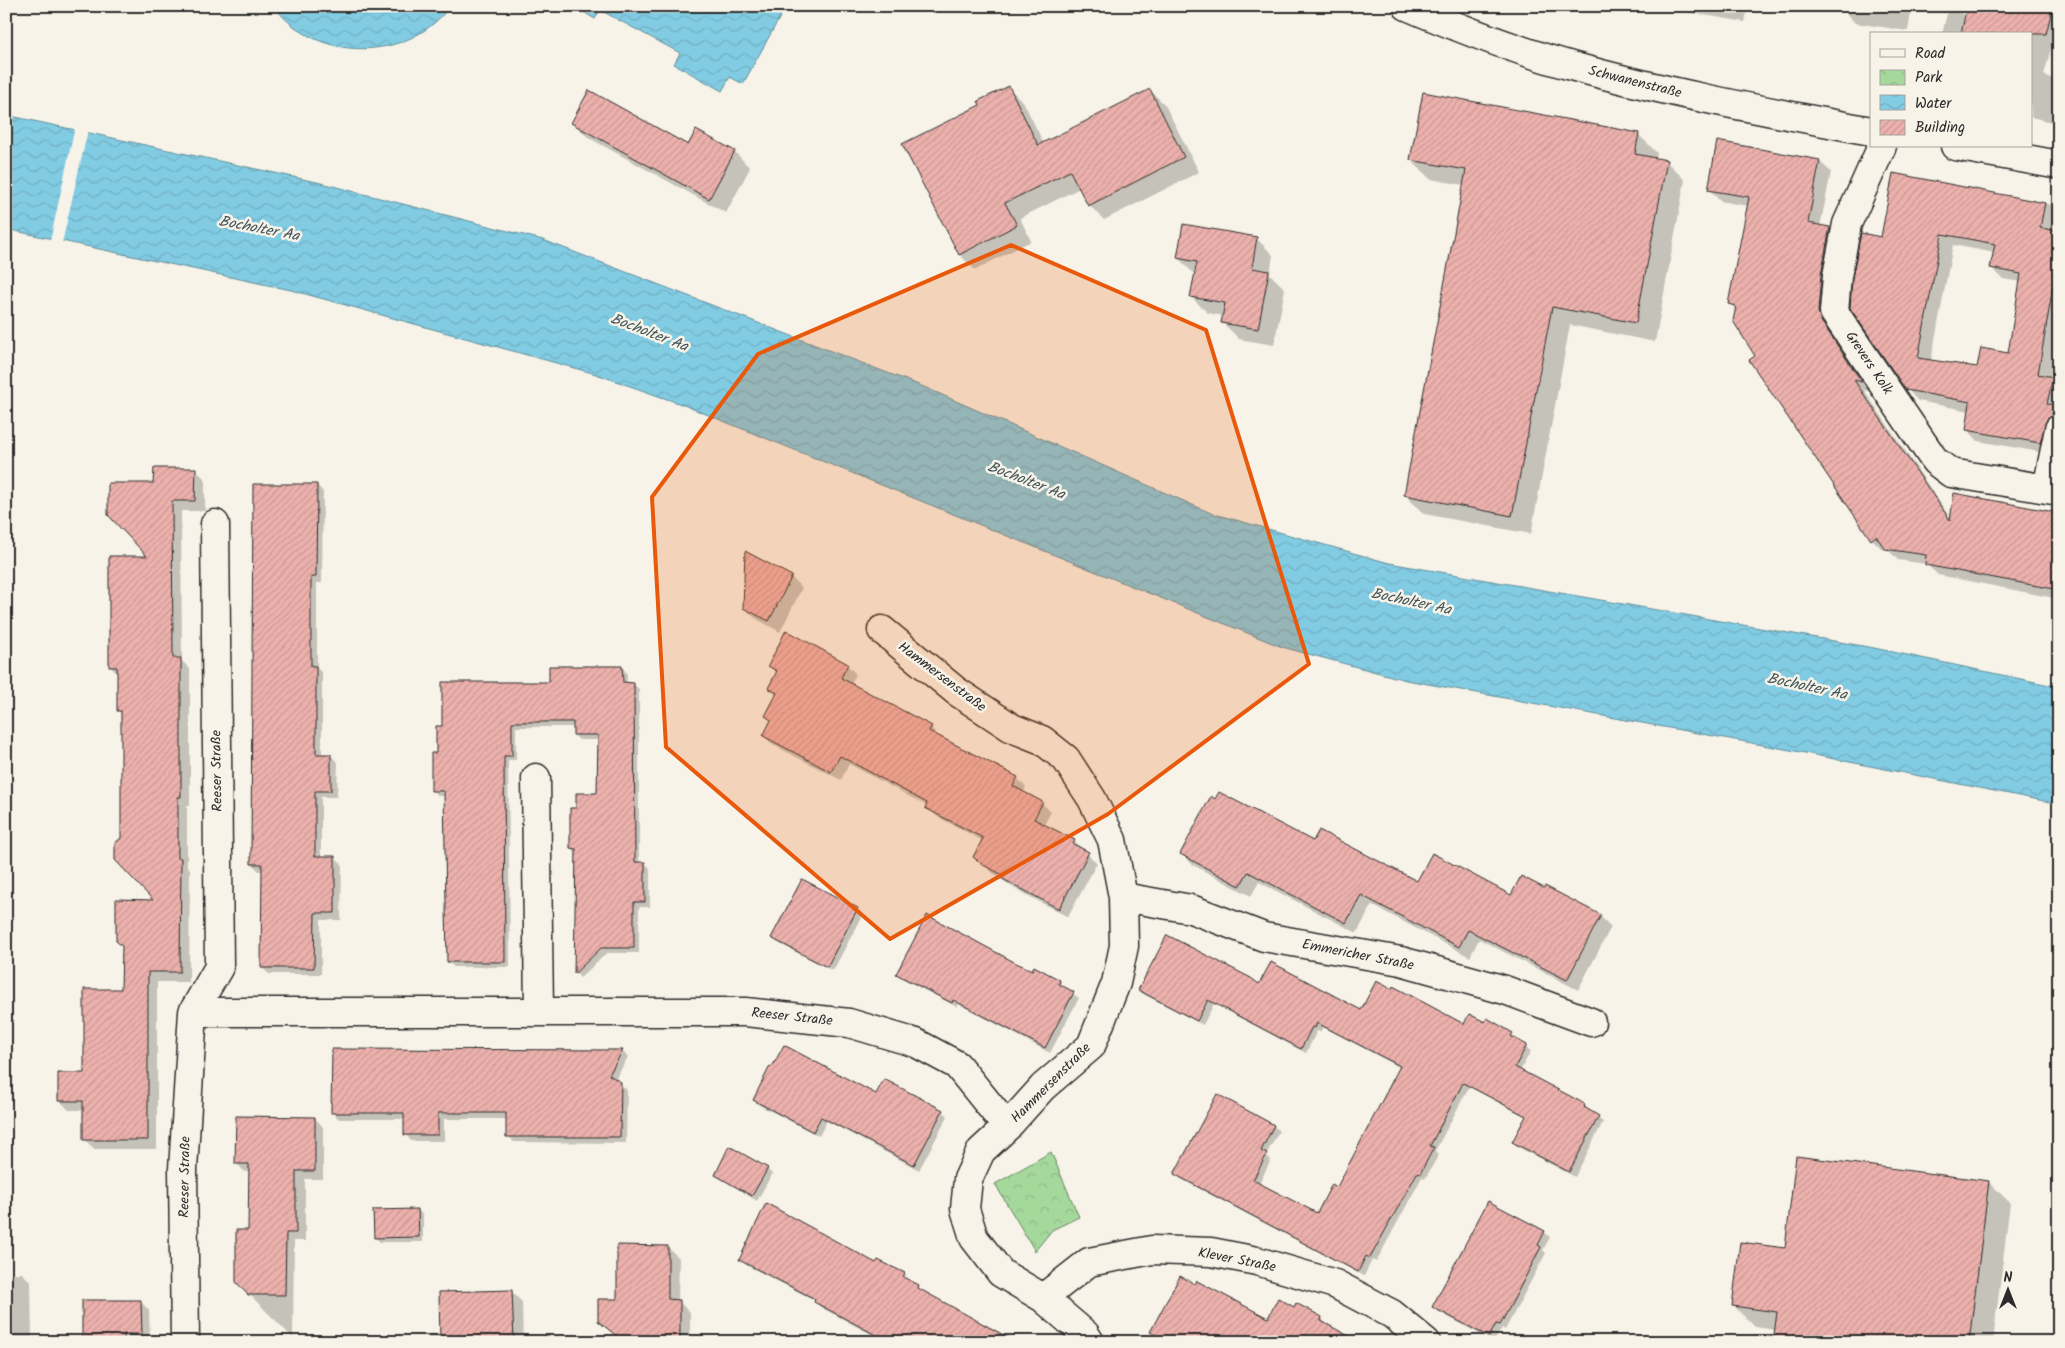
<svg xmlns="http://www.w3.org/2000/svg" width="2065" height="1348" font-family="Kalam,sans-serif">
<defs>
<pattern id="park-crowns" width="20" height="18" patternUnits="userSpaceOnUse" patternTransform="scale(1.25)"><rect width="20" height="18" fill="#a5d99c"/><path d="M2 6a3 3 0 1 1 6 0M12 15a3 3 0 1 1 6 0" fill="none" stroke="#8eba87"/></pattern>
<pattern id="water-waves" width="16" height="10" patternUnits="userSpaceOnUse" patternTransform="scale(1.25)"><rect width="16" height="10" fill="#82cce3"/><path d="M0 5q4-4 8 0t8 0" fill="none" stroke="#70afc3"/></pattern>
<pattern id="building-hatch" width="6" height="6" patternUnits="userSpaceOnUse" patternTransform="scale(1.25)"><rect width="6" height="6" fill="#ecb1ac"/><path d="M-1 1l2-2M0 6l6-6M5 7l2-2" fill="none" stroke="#cb9894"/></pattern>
</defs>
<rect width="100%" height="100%" fill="#f7f3e8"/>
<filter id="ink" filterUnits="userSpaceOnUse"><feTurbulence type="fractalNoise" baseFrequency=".02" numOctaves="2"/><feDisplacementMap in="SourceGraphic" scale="10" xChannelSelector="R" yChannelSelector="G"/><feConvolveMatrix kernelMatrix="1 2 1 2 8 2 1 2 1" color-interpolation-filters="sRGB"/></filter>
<g filter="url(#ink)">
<path fill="url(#park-crowns)" stroke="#688264" d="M 1051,1152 L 1079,1217 L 1052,1230 L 1035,1251 L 995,1184 Z"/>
<path fill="url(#water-waves)" stroke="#5f8c99" d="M 274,6 L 450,6 C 408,63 316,63 274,6 Z
M 582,6 L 786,6 L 743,84 L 730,77 L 722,91 L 674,64 L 680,53 L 600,10 L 595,19 L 580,10 Z
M 6,115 L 321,183 L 543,240 L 924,387 L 1211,513 L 1389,563 L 1874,648 L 2059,687 L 2059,804 L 1790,750 L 1406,680 L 1282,647 L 681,404 L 596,374 L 291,290 L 6,229 Z"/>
<path fill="#f7f3e8" d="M 75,127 L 88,130 L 62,243 L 50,241 Z"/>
<path fill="#0003" fill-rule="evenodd" d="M 1651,6 L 1748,6 L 1745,22 Z
M 1839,6 L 1912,6 L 1908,31 L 1855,23 Z
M 1969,6 L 2059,6 L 2059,18 L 2044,75 L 2059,82 L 2059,124 L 2031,117 L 2031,34 L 1942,34 L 1948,10 L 1967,15 Z
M 1009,88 L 1024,103 L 1044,144 L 1150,90 L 1165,105 L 1199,172 L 1104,220 L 1089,205 L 1080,188 L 1020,218 L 1031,241 L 975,270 L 960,255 L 982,106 Z
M 573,123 L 688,147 L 697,132 L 735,152 L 750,168 L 726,213 L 589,138 Z
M 1638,134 L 1657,153 L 1656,159 L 1666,161 L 1685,180 L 1655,342 L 1570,325 L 1531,534 L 1424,514 L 1405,495 L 1464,185 L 1430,179 L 1411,160 Z
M 1819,161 L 1831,172 L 1820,227 L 1830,228 L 1841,240 L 1832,287 L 1872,392 L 1864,390 L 1951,519 L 2059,514 L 2059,599 L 1938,575 L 1926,564 L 1898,560 L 1886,548 L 1883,550 L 1872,539 L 1757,356 L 1736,310 L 1730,304 L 1748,206 L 1720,201 L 1709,189 Z
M 1894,175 L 2059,206 L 2059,429 L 2051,454 L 1978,441 L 1967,429 L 1970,411 L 1918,401 L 1907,389 L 1882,238 ZM 1953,245 L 1995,253 L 1992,268 L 2003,279 L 2021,282 L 2009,355 L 1978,369 L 1931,361 Z
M 1257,239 L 1273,255 L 1270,274 L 1285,289 L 1274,345 L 1239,339 L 1222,322 L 1224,316 L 1208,313 L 1191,297 L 1195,275 L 1178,258 Z
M 195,469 L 205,479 L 205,511 L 181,511 L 182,661 L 190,669 L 190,806 L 187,806 L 187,866 L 190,869 L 189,982 L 157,982 L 157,1149 L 94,1149 L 84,1139 L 84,1110 L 69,1110 L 59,1100 L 85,1074 L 122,990 L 123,946 L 156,901 L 122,839 L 122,714 L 118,710 L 118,675 L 110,666 L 150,557 L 154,485 Z
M 317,485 L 323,492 L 322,583 L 317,583 L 317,668 L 322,673 L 322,756 L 331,756 L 338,762 L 337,797 L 321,797 L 321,857 L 335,857 L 342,864 L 341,920 L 321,920 L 321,974 L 269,974 L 262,968 L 263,871 L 259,871 L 252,864 Z
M 791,577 L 802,588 L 780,632 L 755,618 L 744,607 Z
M 769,665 L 847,665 L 856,674 L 851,684 L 931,727 L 939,737 L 1017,778 L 1026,787 L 1023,793 L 1042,803 L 1051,812 L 1044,825 L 1074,841 L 1097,863 L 1068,917 L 1012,887 L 994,874 L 974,856 L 983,841 L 936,816 L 927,806 L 849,764 L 841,780 L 773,745 L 764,736 L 772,721 L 766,716 L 777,696 L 769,688 L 777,673 Z
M 622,667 L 627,673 L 627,684 L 633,684 L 639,689 L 639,863 L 645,863 L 650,868 L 650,907 L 639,907 L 639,953 L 607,953 L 580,978 L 576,973 L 577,854 L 571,848 L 577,809 L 598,795 L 599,740 L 579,740 L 574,735 L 574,727 L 516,727 L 516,760 L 508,760 L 510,967 L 454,967 L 448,962 L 446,796 L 438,796 L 433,790 L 443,728 L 551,683 Z
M 1313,842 L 1418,883 L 1600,916 L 1611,927 L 1578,990 L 1479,939 L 1470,957 L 1372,905 L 1357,933 L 1259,882 L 1251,896 L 1193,865 L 1182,854 Z
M 857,909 L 863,914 L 833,971 L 778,943 L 773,938 Z
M 1015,964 L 1060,981 L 1064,988 L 1079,998 L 1050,1053 L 959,1004 L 957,1007 L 903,979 L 898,973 Z
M 1260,986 L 1361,1011 L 1512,1034 L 1516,1041 L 1531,1051 L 1520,1071 L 1585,1105 L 1589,1112 L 1603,1122 L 1575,1177 L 1518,1147 L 1513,1142 L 1526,1117 L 1469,1087 L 1435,1151 L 1439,1154 L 1425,1179 L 1422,1177 L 1376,1262 L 1372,1260 L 1364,1276 L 1181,1179 L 1176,1174 L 1274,1126 L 1279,1131 L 1266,1155 L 1271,1160 L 1259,1184 L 1318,1215 L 1337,1188 L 1401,1068 L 1323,1027 L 1320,1032 L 1317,1031 L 1306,1053 L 1214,1004 L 1203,1025 L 1145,995 L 1140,990 Z
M 622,1051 L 628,1057 L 615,1080 L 627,1090 L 626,1143 L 514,1142 L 508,1136 L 508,1119 L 444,1119 L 444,1141 L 411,1141 L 405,1134 L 405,1119 L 339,1119 L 332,1112 Z
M 877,1096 L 942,1111 L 948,1116 L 919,1170 L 827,1121 L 819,1136 L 759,1105 L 754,1100 Z
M 315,1118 L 323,1127 L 323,1179 L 305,1179 L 305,1241 L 294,1241 L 293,1338 L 237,1282 L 249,1232 L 250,1172 L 245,1172 L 236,1163 Z
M 767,1169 L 772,1174 L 757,1201 L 716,1175 Z
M 1989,1182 L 2010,1203 L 1993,1342 L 1775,1342 L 1776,1330 L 1755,1327 L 1734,1306 L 1786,1249 Z
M 418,1210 L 423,1215 L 423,1242 L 380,1242 L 375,1237 Z
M 1544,1232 L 1550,1237 L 1543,1250 L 1546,1253 L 1505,1330 L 1502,1328 L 1494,1342 L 1439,1312 L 1434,1307 Z
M 668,1247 L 679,1258 L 678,1301 L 690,1312 L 690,1342 L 618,1342 L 618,1337 L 599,1320 Z
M 741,1259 L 877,1265 L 879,1261 L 904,1274 L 910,1280 L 908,1281 L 923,1292 L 1019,1342 L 886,1342 L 820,1307 L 816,1301 L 746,1265 Z
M 6,1273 L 22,1273 L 31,1282 L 32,1342 L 6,1342 Z
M 511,1291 L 522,1302 L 523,1342 L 427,1342 L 427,1334 L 441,1334 Z
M 140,1301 L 149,1310 L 150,1342 L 84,1342 Z
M 1294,1309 L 1322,1318 L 1337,1342 L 1165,1342 L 1152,1332 L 1268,1320 Z"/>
<path fill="url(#building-hatch)" stroke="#2b2b2b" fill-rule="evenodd" d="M 1967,6 L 2053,6 L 2046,34 L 1961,34 Z
M 1009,86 L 1038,145 L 1150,89 L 1184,157 L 1088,206 L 1070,171 L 1005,203 L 1017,225 L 959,255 L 902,144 L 980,105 L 978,101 Z
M 589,90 L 688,145 L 696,130 L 735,151 L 709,199 L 571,123 Z
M 1423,92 L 1639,133 L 1635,154 L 1667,160 L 1636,323 L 1552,307 L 1512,516 L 1404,495 L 1466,170 L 1410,160 Z
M 1717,141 L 1820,160 L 1808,223 L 1830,227 L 1821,275 L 1818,311 L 1821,321 L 1862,382 L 1854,380 L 1950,520 L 1954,493 L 2059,513 L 2059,590 L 1925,565 L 1926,555 L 1885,549 L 1876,536 L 1871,540 L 1749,360 L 1755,356 L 1733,321 L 1736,306 L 1728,304 L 1749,197 L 1708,190 Z
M 1893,173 L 2045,203 L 2040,228 L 2059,231 L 2059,281 L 2054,281 L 2038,374 L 2053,377 L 2047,404 L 2059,405 L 2059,414 L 2047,419 L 2040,443 L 1966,430 L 1970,402 L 1906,390 L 1850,308 L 1852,278 L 1861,233 L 1881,237 ZM 1942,234 L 1995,244 L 1990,268 L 2021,274 L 2008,353 L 1981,348 L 1977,367 L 1918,358 Z
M 1183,224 L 1257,237 L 1252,268 L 1269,271 L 1258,329 L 1221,323 L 1225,303 L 1190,297 L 1197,262 L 1177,258 Z
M 154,468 L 196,468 L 195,501 L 172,501 L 173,658 L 181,658 L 181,797 L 178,797 L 178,858 L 181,858 L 180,972 L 148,972 L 148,1140 L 83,1140 L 83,1101 L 58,1101 L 58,1073 L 84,1073 L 84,989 L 121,989 L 122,946 L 116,941 L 116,899 L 153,900 L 115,860 L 115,843 L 121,838 L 121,711 L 117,711 L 117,667 L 109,667 L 109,556 L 147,556 L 108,515 L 108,483 L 153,483 Z
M 253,484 L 317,484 L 316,577 L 311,577 L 311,666 L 316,666 L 316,754 L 331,754 L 331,791 L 315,791 L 315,856 L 335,856 L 335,913 L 315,913 L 314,968 L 261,968 L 262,864 L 251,864 Z
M 745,551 L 792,576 L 769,621 L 743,608 Z
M 786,630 L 848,664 L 841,678 L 932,726 L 929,731 L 1018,777 L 1013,786 L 1043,802 L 1034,819 L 1075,840 L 1073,844 L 1089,852 L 1059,909 L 1001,878 L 1003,875 L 983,865 L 973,857 L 983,838 L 925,808 L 927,803 L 840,756 L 831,772 L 763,736 L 771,720 L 765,716 L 777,693 L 768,688 L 777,671 L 768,666 Z
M 549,666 L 622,666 L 623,682 L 634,683 L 635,862 L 645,862 L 645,902 L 634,902 L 634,948 L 601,948 L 574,974 L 576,849 L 570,848 L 570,808 L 576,808 L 576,793 L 597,793 L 598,735 L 573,735 L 573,722 L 512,722 L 512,756 L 504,756 L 505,962 L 447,962 L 444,791 L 431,791 L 431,753 L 436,753 L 436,726 L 442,726 L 442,682 L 549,682 Z
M 1219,792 L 1313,841 L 1319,830 L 1417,881 L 1432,853 L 1511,895 L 1521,876 L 1544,888 L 1545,886 L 1601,915 L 1567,980 L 1468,930 L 1459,947 L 1361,895 L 1346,923 L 1248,872 L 1240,886 L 1180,854 L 1211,796 L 1215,799 Z
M 802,879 L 858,908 L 827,967 L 771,938 Z
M 927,915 L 1016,963 L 1032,970 L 1034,966 L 1060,980 L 1059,984 L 1074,992 L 1045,1048 L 953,1000 L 952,1003 L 896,974 Z
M 1167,935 L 1251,978 L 1259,984 L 1271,962 L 1361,1010 L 1376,981 L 1392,989 L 1393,986 L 1464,1024 L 1469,1014 L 1485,1022 L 1487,1018 L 1513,1033 L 1511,1036 L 1527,1045 L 1515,1067 L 1585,1104 L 1584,1107 L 1599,1116 L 1569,1172 L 1512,1142 L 1526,1116 L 1463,1083 L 1430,1146 L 1434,1147 L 1420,1174 L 1417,1173 L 1370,1258 L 1366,1256 L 1358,1272 L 1174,1174 L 1217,1094 L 1274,1125 L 1261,1151 L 1267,1154 L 1253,1180 L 1317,1213 L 1332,1184 L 1337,1187 L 1400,1066 L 1317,1023 L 1315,1028 L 1312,1027 L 1301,1049 L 1208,1000 L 1197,1021 L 1138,990 Z
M 784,1045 L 876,1094 L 884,1079 L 943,1110 L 914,1165 L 821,1117 L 813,1132 L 753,1100 L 770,1066 L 772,1067 Z
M 332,1049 L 623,1050 L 609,1075 L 621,1082 L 620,1137 L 506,1137 L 506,1113 L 438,1113 L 438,1135 L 404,1135 L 404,1113 L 331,1113 Z
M 236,1116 L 315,1117 L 315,1171 L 296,1171 L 296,1233 L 286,1233 L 285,1295 L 248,1295 L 236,1282 L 236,1230 L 248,1230 L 249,1164 L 235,1164 Z
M 729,1146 L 768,1168 L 752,1196 L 715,1175 Z
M 1796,1156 L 1989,1181 L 1969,1342 L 1773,1342 L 1777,1312 L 1732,1306 L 1740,1242 L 1785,1248 Z
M 1488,1201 L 1545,1231 L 1538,1245 L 1541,1247 L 1514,1299 L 1500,1325 L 1496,1324 L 1489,1337 L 1432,1307 Z
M 766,1203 L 876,1263 L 878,1260 L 905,1273 L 903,1277 L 919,1285 L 918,1288 L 1016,1342 L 889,1342 L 814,1302 L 815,1299 L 739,1260 Z
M 418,1209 L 419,1237 L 374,1238 L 373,1210 Z
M 617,1245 L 668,1246 L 668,1299 L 680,1300 L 680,1342 L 624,1342 L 598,1321 L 598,1299 L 617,1299 Z
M 1180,1276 L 1195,1284 L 1197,1281 L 1268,1318 L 1278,1298 L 1294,1307 L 1296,1303 L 1322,1317 L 1321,1321 L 1360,1342 L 1168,1342 L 1150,1332 Z
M 512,1290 L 514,1342 L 440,1342 L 439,1292 Z
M 82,1300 L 141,1300 L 142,1334 L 124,1334 L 124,1342 L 82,1342 Z"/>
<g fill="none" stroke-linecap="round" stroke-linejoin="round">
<g stroke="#2b2b2b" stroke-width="31">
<path id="minor" d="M 1882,146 L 1847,224 L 1837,276 L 1834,312 L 1935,461 L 1951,473 L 2059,491
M 2047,489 L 2059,429
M 882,630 L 956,691 L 1012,728 L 1042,740 L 1066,759 L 1092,799 L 1112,840 L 1123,897 L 1124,946 L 1116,983 L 1091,1046 L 1043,1087 L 1007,1127 L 981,1151 L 968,1179 L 965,1209 L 974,1238 L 1001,1273 L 1043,1298 L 1085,1334 L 1090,1342
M 536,778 L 539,1011
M 1123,897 L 1191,909 L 1264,937 L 1401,961 L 1505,990 L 1591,1022
M 193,1012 L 219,967 L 215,524
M 1043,1298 L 1089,1262 L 1152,1250 L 1211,1252 L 1257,1261 L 1335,1284 L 1392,1314 L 1426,1342
M 185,1342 L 183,1169 L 193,1012 L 745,1012 L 849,1023 L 916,1043 L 957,1065 L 1007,1127"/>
</g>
<g stroke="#2b2b2b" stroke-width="31">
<path id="tertiary" d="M 1407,6 C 1461,29 1518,51 1575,67 C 1672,94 1772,112 1871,131
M 1955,146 L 2059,165"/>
</g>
<use href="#minor" stroke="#f7f3e8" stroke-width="28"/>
<use href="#tertiary" stroke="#f7f3e8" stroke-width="28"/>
</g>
</g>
<path fill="#e8590c" fill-opacity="0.2" stroke="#e8590c" stroke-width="4" stroke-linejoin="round" d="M 1011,245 L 1206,330 L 1309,664 L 1108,814 L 890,939 L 666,747 L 652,497 L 758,354 Z"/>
<g text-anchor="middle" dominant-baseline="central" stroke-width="5" stroke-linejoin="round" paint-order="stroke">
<g font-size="14" fill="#2b2b2b" stroke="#f7f3e8">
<text transform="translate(1635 82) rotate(14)">Schwanenstraße</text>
<text transform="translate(1869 363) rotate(56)">Grevers Kolk</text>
<text transform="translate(942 677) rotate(37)">Hammersenstraße</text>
<text transform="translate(217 771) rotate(-91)">Reeser Straße</text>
<text transform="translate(1358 955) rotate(11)">Emmericher Straße</text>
<text transform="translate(792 1017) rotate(6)">Reeser Straße</text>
<text transform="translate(1051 1083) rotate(-45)">Hammersenstraße</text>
<text transform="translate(185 1177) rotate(-89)">Reeser Straße</text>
<text transform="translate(1237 1260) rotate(11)">Klever Straße</text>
</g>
<g font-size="15" font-style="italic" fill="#415359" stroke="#f7f3e8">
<text transform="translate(259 229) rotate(11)">Bocholter Aa</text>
<text transform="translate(649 333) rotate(21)">Bocholter Aa</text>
<text transform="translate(1026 481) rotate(21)">Bocholter Aa</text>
<text transform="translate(1411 602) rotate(12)">Bocholter Aa</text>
<text transform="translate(1807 687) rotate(12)">Bocholter Aa</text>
</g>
</g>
<rect width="2065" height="1348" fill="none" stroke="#f7f3e8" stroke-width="25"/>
<rect x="12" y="12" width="2040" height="1323" fill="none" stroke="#2b2b2b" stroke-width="2" filter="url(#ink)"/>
<rect x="1870" y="32" width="162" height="115" fill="#f7f3e8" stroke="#a5a39c"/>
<rect x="1880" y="49" width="25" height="8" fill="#f7f3e8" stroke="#a5a39c"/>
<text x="1915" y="58" font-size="15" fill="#2b2b2b">Road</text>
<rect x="1880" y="70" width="25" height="15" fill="url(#park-crowns)" stroke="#a5a39c"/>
<text x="1915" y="82" font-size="15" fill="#2b2b2b">Park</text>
<rect x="1880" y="95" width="25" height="15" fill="url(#water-waves)" stroke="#a5a39c"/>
<text x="1915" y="108" font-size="15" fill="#2b2b2b">Water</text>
<rect x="1880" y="120" width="25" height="15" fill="url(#building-hatch)" stroke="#a5a39c"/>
<text x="1915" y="132" font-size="15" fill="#2b2b2b">Building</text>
<g transform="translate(2008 1290)" stroke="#f7f3e8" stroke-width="4" paint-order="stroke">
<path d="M0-4L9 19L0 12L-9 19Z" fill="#2b2b2b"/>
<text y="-8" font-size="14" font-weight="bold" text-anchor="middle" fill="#2b2b2b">N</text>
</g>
</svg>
